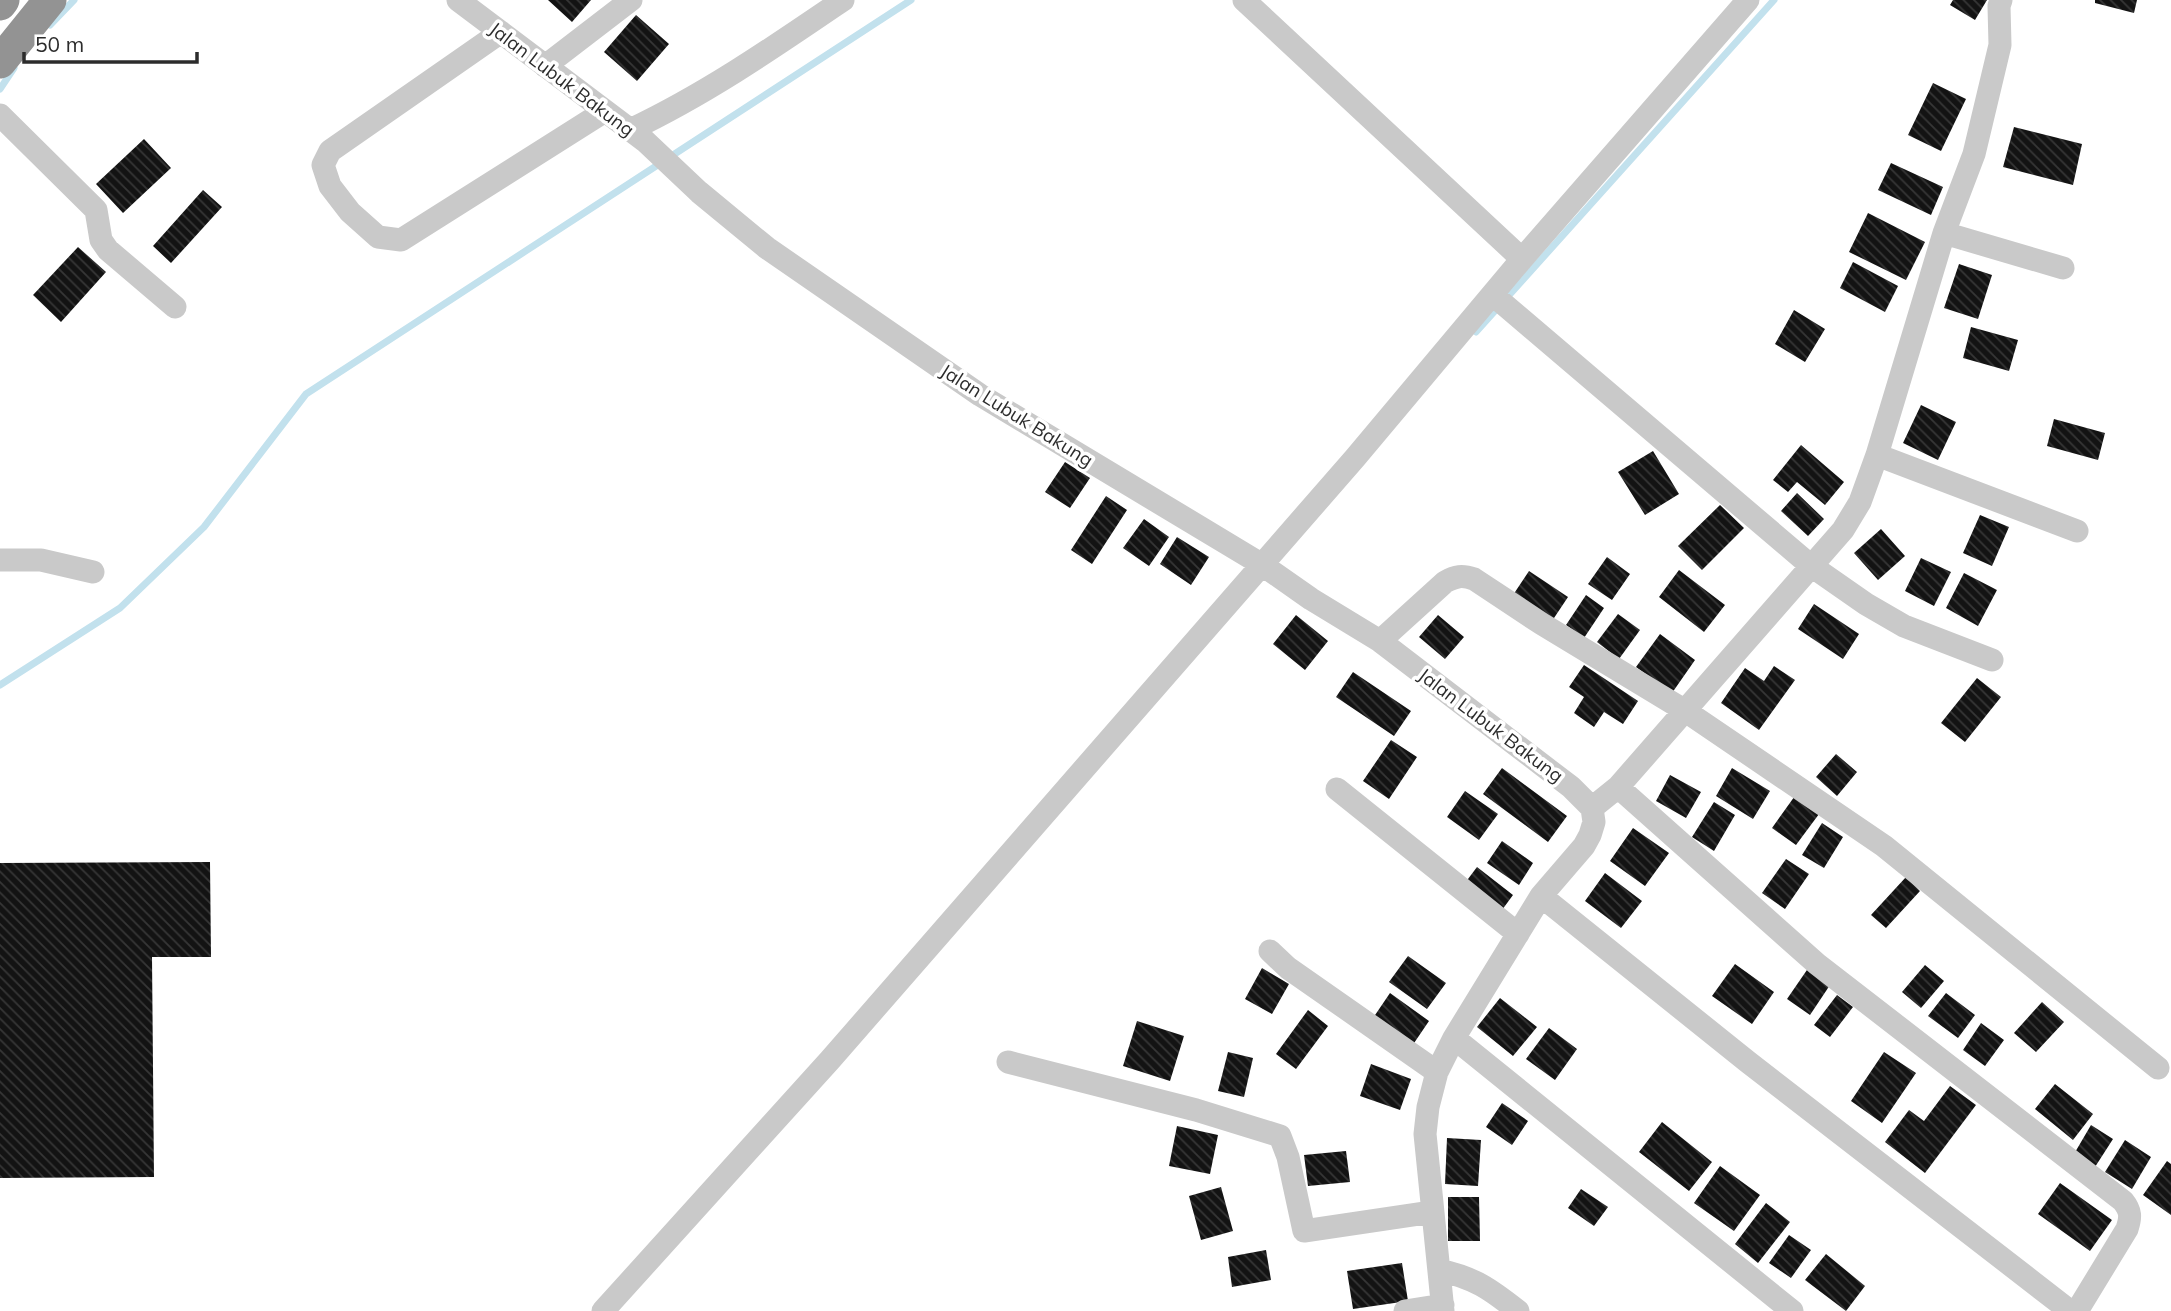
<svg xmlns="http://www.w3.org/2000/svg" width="2171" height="1311" font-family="Mulish,sans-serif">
<defs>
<pattern id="building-back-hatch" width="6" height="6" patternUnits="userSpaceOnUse" patternTransform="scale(1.75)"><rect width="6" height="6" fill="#131313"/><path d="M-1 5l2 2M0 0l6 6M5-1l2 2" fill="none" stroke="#363636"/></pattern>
</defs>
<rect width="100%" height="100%" fill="#fff"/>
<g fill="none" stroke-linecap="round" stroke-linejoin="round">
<path stroke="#c2e1ed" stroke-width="7" d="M 50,25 L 74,0
M 0,89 L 14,68
M 1476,332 L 1774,0
M 0,685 L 120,608 L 204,527 L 306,394 L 911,0"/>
</g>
<path fill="url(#building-back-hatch)" d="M 548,0 L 591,0 L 572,22 Z
M 1953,0 L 1987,0 L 1975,20 L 1950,5 Z
M 2095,0 L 2137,0 L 2134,13 L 2095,3 Z
M 636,15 L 669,44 L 637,81 L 604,52 Z
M 1933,83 L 1966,99 L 1941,151 L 1908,135 Z
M 2014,127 L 2082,144 L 2073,185 L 2003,167 Z
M 144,139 L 171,168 L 123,213 L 96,184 Z
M 1891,163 L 1943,187 L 1931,215 L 1878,190 Z
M 203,190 L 222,207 L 171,263 L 153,246 Z
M 1868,213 L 1925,242 L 1906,280 L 1849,252 Z
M 78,247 L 106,272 L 61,322 L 33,295 Z
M 1853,262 L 1898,286 L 1885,312 L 1840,288 Z
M 1959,264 L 1992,275 L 1978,319 L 1944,308 Z
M 1794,310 L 1825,329 L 1805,362 L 1775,344 Z
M 1971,327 L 2018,340 L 2009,371 L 1963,358 Z
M 1921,405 L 1956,422 L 1938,460 L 1903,443 Z
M 2054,419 L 2105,433 L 2098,460 L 2047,446 Z
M 1801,445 L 1844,482 L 1825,505 L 1797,482 L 1788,492 L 1773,480 Z
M 1653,451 L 1679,494 L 1645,515 L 1618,472 Z
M 1065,462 L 1090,478 L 1070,508 L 1045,492 Z
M 1797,493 L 1824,519 L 1808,536 L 1781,511 Z
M 1106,496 L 1127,510 L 1092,564 L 1071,550 Z
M 1720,505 L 1744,528 L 1702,570 L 1678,546 Z
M 1980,515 L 2009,527 L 1992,566 L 1963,553 Z
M 1144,519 L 1169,537 L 1149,566 L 1123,548 Z
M 1881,529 L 1905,556 L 1878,580 L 1854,553 Z
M 1177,537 L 1209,557 L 1191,585 L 1160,564 Z
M 1607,557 L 1630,574 L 1612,600 L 1588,584 Z
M 1921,558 L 1951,572 L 1934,606 L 1905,591 Z
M 1679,570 L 1725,605 L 1704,632 L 1659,597 Z
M 1529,571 L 1568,597 L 1552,621 L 1513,595 Z
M 1964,573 L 1997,590 L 1978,626 L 1946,608 Z
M 1586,595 L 1604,608 L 1584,638 L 1566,625 Z
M 1814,604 L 1859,634 L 1843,659 L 1798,629 Z
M 1618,614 L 1640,630 L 1619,659 L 1597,642 Z
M 1296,615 L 1328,641 L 1305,670 L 1273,644 Z
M 1438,615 L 1464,637 L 1445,659 L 1419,637 Z
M 1660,634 L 1695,660 L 1672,693 L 1636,667 Z
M 1584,665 L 1638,701 L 1623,724 L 1604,712 L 1594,727 L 1574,713 L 1584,697 L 1569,687 Z
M 1774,666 L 1795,680 L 1759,730 L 1721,703 L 1745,668 L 1764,681 Z
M 1353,672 L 1411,711 L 1394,736 L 1336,697 Z
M 1977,678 L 2001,697 L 1965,742 L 1941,723 Z
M 1391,740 L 1417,757 L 1389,799 L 1363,781 Z
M 1836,754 L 1857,772 L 1837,796 L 1816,777 Z
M 1502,768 L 1567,816 L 1548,842 L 1483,794 Z
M 1732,768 L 1770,791 L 1753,819 L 1716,796 Z
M 1670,775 L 1701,792 L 1686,818 L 1656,801 Z
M 1465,791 L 1498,814 L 1479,840 L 1447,817 Z
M 1797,793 L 1822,810 L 1796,845 L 1772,828 Z
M 1714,802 L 1735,815 L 1714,851 L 1692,837 Z
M 1822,823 L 1843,837 L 1824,868 L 1802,855 Z
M 1633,828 L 1669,853 L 1645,886 L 1610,861 Z
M 1502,841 L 1533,863 L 1519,885 L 1487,863 Z
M 1786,859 L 1809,874 L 1785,909 L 1762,893 Z
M 210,862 L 211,957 L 152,957 L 154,1177 L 0,1178 L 0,863 Z
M 1477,867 L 1513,895 L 1502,910 L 1465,883 Z
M 1605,873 L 1642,901 L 1621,928 L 1585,901 Z
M 1906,877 L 1920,891 L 1886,928 L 1871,915 Z
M 1408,956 L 1446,983 L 1427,1009 L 1389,982 Z
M 1735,964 L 1774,992 L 1752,1024 L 1712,996 Z
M 1925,965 L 1944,981 L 1921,1008 L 1902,992 Z
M 1809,967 L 1832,982 L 1810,1015 L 1787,999 Z
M 1262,968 L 1289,984 L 1272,1014 L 1245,999 Z
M 1390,993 L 1429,1021 L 1410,1049 L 1371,1021 Z
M 1946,993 L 1975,1015 L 1958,1038 L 1928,1016 Z
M 1837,995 L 1853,1007 L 1830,1037 L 1814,1025 Z
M 1500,998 L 1537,1027 L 1513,1056 L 1477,1027 Z
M 2042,1002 L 2064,1022 L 2036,1052 L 2014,1033 Z
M 1308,1010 L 1328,1026 L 1296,1069 L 1276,1054 Z
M 1137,1021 L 1184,1036 L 1170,1081 L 1123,1066 Z
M 1981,1023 L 2004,1040 L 1985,1066 L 1963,1050 Z
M 1549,1028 L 1577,1049 L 1555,1080 L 1526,1059 Z
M 1228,1052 L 1253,1058 L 1244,1097 L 1218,1091 Z
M 1884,1052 L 1916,1073 L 1882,1123 L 1851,1101 Z
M 1371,1064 L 1411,1079 L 1400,1110 L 1360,1096 Z
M 2055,1084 L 2093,1114 L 2073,1140 L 2035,1109 Z
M 1950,1086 L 1976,1105 L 1925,1173 L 1885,1142 L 1909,1110 L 1924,1121 Z
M 1502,1103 L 1528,1121 L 1512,1145 L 1486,1127 Z
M 1662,1122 L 1712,1162 L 1689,1191 L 1639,1152 Z
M 2091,1125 L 2113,1139 L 2095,1167 L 2074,1154 Z
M 1177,1126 L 1218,1135 L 1210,1174 L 1169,1166 Z
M 1447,1138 L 1481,1140 L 1478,1186 L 1445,1184 Z
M 2125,1140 L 2151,1157 L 2132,1189 L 2105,1172 Z
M 1346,1151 L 1350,1182 L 1308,1186 L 1304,1155 Z
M 2167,1161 L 2171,1164 L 2171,1215 L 2143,1195 Z
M 1720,1166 L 1760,1195 L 1734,1231 L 1694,1203 Z
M 2060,1183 L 2112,1220 L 2090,1251 L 2038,1214 Z
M 1221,1187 L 1233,1231 L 1201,1240 L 1189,1196 Z
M 1581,1189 L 1608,1207 L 1594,1226 L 1568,1208 Z
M 1448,1197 L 1479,1197 L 1480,1241 L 1448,1241 Z
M 1766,1203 L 1790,1222 L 1758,1263 L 1735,1244 Z
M 1789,1235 L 1811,1250 L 1791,1278 L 1769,1263 Z
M 1266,1250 L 1271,1280 L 1232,1287 L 1228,1257 Z
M 1826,1254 L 1865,1286 L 1846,1311 L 1805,1280 Z
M 1402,1263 L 1408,1301 L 1353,1309 L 1347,1271 Z"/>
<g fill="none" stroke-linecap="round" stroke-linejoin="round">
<path stroke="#c9c9c9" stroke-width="23" d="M 458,0 L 645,141 L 699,192 L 767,248 L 980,395 L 1261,564 L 1311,599 L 1380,641 L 1571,787 L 1592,808 L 1594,822 L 1590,835 L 1584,846 L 1541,896 L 1454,1038 L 1437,1072 L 1428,1107 L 1425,1134 L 1443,1311
M 1244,0 L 1522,259
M 501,32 L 330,151 L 323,165 L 330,186 L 350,212 L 378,237 L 401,240 L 605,111
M 545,66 L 631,0
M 0,115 L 96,210 L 101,240 L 108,250 L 175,307
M 630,130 C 706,94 774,47 843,0
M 1944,233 L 2063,268
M 1493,295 L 1810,565 L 1866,604 L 1904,626 L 1992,660
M 1877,455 L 2077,531
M 0,560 L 41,560 L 93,572
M 1380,641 L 1445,582 C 1456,576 1462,575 1474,579 L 1542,624 L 1684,710 L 1884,846 L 2158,1068
M 1618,787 L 1817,964 L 2123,1201 C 2131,1211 2131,1217 2127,1229 L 2077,1311
M 1337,789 L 1518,934
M 1592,808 L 1618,787 L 1843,530 L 1860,502 L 1877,455 L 1944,233 L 1974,154 L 2000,45 L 1999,6 L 2001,0
M 1541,896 L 1748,1062 L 2070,1311
M 1270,951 L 1288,968 L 1437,1072
M 1454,1038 L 1792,1311
M 1008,1062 L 1196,1110 L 1280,1136 L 1288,1157 L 1304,1231 L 1432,1212
M 1439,1270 C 1475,1278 1490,1289 1518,1311
M 603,1311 L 830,1060 L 1355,458 L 1522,259 L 1748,0
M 1405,1311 L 1443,1305"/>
<path stroke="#939393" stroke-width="33" d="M 0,4 L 3,0
M 0,62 L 50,0"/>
</g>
<g text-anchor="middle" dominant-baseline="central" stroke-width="7" stroke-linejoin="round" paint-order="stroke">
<g font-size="19" fill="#2c2c2c" stroke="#fff">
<text transform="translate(562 79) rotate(37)">Jalan Lubuk Bakung</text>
<text transform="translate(1017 415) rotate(32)">Jalan Lubuk Bakung</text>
<text transform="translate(1491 725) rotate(37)">Jalan Lubuk Bakung</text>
</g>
</g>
<path d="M24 52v10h173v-10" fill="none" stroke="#2c2c2c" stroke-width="3.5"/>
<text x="35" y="52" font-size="21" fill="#2c2c2c" stroke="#ffffff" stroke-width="5" paint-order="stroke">50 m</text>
</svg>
